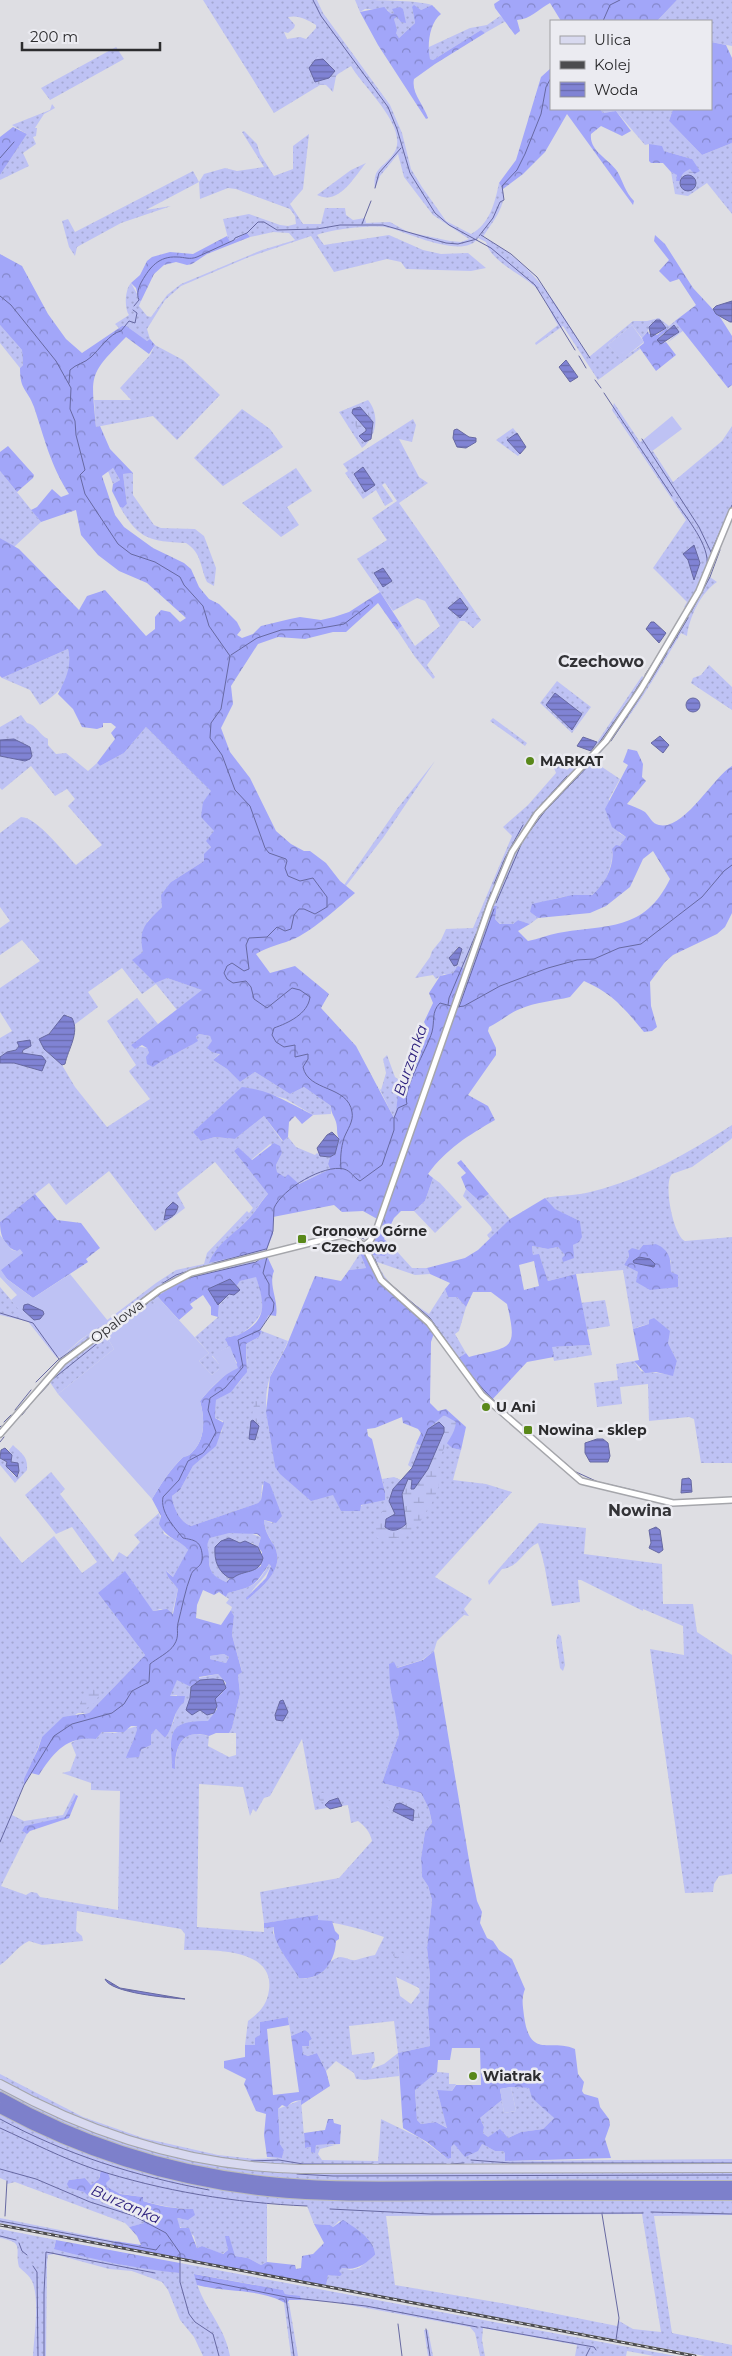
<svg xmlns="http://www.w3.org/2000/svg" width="732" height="2356" font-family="Montserrat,sans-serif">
<defs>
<pattern id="grass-dots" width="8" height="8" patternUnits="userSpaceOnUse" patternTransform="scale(1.25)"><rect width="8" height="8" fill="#bec2f4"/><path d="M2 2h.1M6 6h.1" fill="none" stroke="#a3a7d2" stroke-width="1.8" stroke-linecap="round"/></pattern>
<pattern id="forest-crowns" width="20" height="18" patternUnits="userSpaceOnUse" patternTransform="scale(1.25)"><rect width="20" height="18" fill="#a2a6f9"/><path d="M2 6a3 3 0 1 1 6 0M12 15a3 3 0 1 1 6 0" fill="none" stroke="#8487ca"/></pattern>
<pattern id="wetland-marsh" width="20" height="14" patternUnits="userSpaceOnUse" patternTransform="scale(1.25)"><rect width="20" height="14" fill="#bec2f4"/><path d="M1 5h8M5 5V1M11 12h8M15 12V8" fill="none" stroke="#a3a7d2"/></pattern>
<pattern id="water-rules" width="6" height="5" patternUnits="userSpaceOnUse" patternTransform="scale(1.25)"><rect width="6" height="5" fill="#8083d4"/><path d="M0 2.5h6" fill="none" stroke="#696bac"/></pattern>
</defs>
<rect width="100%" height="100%" fill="#dedee3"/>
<path fill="url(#grass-dots)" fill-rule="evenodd" d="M 203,0 L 317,0 L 323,13 L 390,105 L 402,133 L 411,169 L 422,187 L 446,221 L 471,234 C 490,224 495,202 499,183 C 512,200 493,221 483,237 C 539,267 556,306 589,357 L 633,321 L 647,321 L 659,318 L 669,326 L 675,321 L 684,330 L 667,343 L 676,334 L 674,325 L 668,330 L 656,320 L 642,338 L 632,325 L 608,345 L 621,359 L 639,347 L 640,349 L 598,380 L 563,326 L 536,345 L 535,343 L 558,325 C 551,314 546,299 538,290 C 525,275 491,263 486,242 L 478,238 C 464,260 409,233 390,228 C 374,224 333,229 317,235 L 324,245 L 389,235 L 423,250 L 441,254 L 468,253 L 486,268 L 471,271 L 406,269 L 401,262 L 387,259 L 334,272 L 311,236 L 249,257 L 181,286 L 165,300 L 147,329 L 150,339 L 147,341 L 122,326 L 119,328 L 115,324 L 129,315 C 124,308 125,289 131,283 L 141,301 L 139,306 L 147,316 L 151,317 L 167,295 L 181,284 L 262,250 L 295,240 L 289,233 L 273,232 L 250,237 L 247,233 L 229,242 L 223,219 L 249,214 L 280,225 L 288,226 L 296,224 L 295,216 L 290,209 L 236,189 L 228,188 L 200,199 L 199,182 L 146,210 L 171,206 L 121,223 L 77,247 L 75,256 L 69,247 L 62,221 L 68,219 L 75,232 L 193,171 L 199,182 L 204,174 L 225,168 L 237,171 L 264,167 L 242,132 L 244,131 L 257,144 L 260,154 L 274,176 L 293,169 L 293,146 L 309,134 L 303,189 L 290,204 L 303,224 L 321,224 L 325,208 L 345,208 L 346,215 L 353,220 L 365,218 L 366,223 L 390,222 L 408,232 L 450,241 L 461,242 L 469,239 L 433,215 L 404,177 L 398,154 L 380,176 L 375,189 C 372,167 384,168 394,153 C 410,128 363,87 351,66 L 338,74 L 328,85 L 320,85 L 274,113 ZM 288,17 C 299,15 306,19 316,25 L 316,28 L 306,39 L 300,37 L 287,39 L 284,32 L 288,33 L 294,28 L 295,25 Z
M 355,0 C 377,0 414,0 432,5 L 421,10 L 412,7 L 415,23 L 399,38 L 396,33 L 394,19 L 397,17 L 401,22 L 392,10 L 394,13 L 390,15 L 388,10 L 365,9 L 360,12 Z
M 677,0 L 732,0 L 732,46 L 711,42 L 711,21 L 657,21 Z
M 500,16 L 506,21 L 485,33 L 481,30 L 433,60 L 429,59 L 429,47 L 470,28 L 487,25 Z
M 116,47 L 124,59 L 50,100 L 41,88 Z
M 52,104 L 55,108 L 44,114 L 35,128 L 37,128 L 36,136 L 33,137 L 36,144 L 23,153 L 29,166 L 0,180 L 0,175 L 27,134 L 12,125 L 50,110 Z
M 600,109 L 673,109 L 669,121 L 702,155 L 732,143 L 732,214 L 707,183 L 688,196 L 675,194 L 671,172 L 678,175 L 676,181 L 681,181 L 692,159 L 664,151 L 649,144 L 645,145 L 616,111 L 603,113 Z
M 366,163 C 354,177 339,206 317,195 L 351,170 Z
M 0,325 L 22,350 L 23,365 L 20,368 L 0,343 Z
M 155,345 L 183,360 L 220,395 L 177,440 L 153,416 L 96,427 L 94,400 L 131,400 L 120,388 L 150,355 Z
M 368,400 C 380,414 377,437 362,448 L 339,412 Z
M 614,403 L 640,442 L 643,440 L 651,452 L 653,451 L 673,482 L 722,441 L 732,426 L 732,511 L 707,575 L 717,582 C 701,592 689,618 687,636 L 681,633 C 655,677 628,724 593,761 L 620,779 L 609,799 L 619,833 L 626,837 L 620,847 L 612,849 C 614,863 605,888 591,895 C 586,897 581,895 575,895 C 556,898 545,899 530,912 L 538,918 L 530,924 L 518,920 L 513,924 L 501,924 L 495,919 L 497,906 L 491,905 L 468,970 L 457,970 L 449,975 L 444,974 L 436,979 L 433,975 L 415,978 L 430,957 L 432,951 L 441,940 L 446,929 L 473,928 L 512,836 L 503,827 L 528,805 L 556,773 C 554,766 549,763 543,760 L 538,762 L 544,755 L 567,770 L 584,755 L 587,757 L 642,676 L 646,679 L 689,610 L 684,607 L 687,602 L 653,568 L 686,520 L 612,410 ZM 458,947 L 462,949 L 457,965 L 454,966 L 449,958 Z
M 242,409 L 270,429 L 283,447 L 223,486 L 194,458 Z
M 413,419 L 416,425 L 412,442 L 399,439 L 419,477 L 428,483 L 399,503 L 481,620 L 473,628 L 465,621 L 460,621 L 427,665 L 435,677 L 433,679 L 415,657 L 397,630 L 402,626 L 415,646 L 440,626 L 425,601 L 417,598 L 393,611 L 357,559 L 387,540 L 372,518 L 397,501 L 385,483 L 382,485 L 393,501 L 385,506 L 376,490 L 363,499 L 345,473 L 348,471 L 343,464 ZM 460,598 L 468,609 L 460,618 L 448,608 Z
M 513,428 L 517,433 L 507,440 L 520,454 L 518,456 L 496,440 Z
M 113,468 L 120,480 L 113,484 L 108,471 Z
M 296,468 L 312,491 L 287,507 L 299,525 L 281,537 L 242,503 Z
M 0,471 L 41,522 L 14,547 L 0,538 Z
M 133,473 L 133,495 L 154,525 L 161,528 L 195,529 L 204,536 L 216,568 L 214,586 L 207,582 C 200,567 202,553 186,543 C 150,541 139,540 120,507 L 123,508 L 127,504 L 123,474 Z
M 68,649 C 74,678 63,691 40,705 L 30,690 L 2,678 Z
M 709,665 L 732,687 L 732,710 L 691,683 L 693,678 L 701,675 Z
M 557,681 L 591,707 L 572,733 L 540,703 Z
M 21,715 L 27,723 C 37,725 39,735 48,739 L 48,745 L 56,754 L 66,753 L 88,771 L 97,763 L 100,766 L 124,753 L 146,727 L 212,791 L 203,802 L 214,831 L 211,846 L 204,861 L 171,882 L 162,907 L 147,922 L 167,978 L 203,990 L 177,1010 L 156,984 L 142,994 L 122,968 L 88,992 L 98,1007 L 74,1025 L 72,1018 L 67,1015 L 46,1036 L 44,1049 L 62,1065 L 75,1087 L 107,1127 L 150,1099 L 130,1073 L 129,1071 L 136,1065 L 107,1021 L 137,998 L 158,1024 L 131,1045 L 147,1048 L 149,1053 C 172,1057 179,1053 197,1041 L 196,1037 L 199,1034 L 210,1036 L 220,1053 L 213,1060 L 227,1069 L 240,1082 L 255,1072 L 290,1094 L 304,1087 L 331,1106 L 331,1114 L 313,1115 L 286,1099 L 266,1093 L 201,1141 L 215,1137 L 235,1139 L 264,1116 L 282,1141 L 288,1137 L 296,1147 L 315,1155 L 317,1153 L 322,1157 L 330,1157 L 328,1164 L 330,1169 L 298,1184 L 288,1174 L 285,1177 L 277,1172 L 276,1165 L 282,1153 L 270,1144 L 251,1160 L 238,1147 L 234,1151 L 268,1194 C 260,1202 258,1208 251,1216 C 238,1232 218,1242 210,1263 L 262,1249 L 267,1249 L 267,1256 C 259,1258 253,1263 245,1265 C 211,1272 180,1277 152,1300 L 156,1305 L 154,1311 L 151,1306 L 107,1337 L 114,1349 L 58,1394 L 47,1378 L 63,1363 L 60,1358 L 81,1340 L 156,1283 L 176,1270 L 204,1264 L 207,1253 L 247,1211 L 249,1213 L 253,1208 L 215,1162 L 177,1193 L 185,1208 L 155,1231 L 109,1171 L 66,1205 L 49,1183 L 0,1222 L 0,1063 L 14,1063 L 37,1070 L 36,1057 L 22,1053 L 22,1050 L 31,1046 L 30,1040 L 18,1042 L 19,1046 L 16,1050 L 7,1052 L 0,1057 L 0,1038 L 12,1031 L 0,1012 L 0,988 L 40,961 L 22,940 L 0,955 L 0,928 L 10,921 L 0,907 L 0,833 L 21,817 C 37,817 65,854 76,865 L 102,845 L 68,806 L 75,799 L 67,789 L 55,796 L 31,766 L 2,790 L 0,788 L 0,727 ZM 172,1202 L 174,1216 L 164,1220 L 165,1211 Z
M 493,718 L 527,743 L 525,746 L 490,721 Z
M 435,761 L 383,838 L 346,886 L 344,885 L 397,809 Z
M 387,1055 L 395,1077 L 402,1082 C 396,1093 399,1106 394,1118 L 379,1088 L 381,1090 L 386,1073 L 383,1059 Z
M 732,1125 L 732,1138 L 730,1140 L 692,1167 L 672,1174 C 663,1183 673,1235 685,1241 L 732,1237 L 732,1463 L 701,1463 L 694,1419 L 689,1417 L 649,1421 L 648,1384 L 620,1387 L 622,1404 L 597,1407 L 594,1383 L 618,1380 L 616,1364 L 634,1361 L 641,1371 L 673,1375 L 677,1361 L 668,1343 L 666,1328 C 654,1321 645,1324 633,1329 L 623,1270 L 576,1274 L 548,1281 L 539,1255 L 533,1255 L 532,1246 L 548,1249 L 558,1247 L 566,1255 L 562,1262 L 573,1245 L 581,1237 L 580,1221 L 554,1209 L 545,1198 C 561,1195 579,1196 594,1191 C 645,1178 688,1153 732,1125 ZM 656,1244 L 671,1261 L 671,1272 L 638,1276 L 638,1272 L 624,1265 L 629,1256 L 628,1251 L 639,1250 L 643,1245 Z
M 433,1178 L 440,1183 L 462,1207 L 435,1233 L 414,1211 L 425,1201 Z
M 466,1189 L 479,1201 L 489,1194 L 510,1219 L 490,1239 L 487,1235 L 492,1230 L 491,1227 L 463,1196 Z
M 393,1247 L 412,1268 L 427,1268 L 430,1274 L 415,1275 L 377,1262 C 385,1285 410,1301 429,1314 L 445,1289 L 448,1297 L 457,1297 L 466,1307 L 459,1331 L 455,1334 L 466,1353 L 455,1360 L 437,1334 L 387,1286 L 369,1255 L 385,1256 Z
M 360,1253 L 366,1268 L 349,1270 Z
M 256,1276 C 262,1299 270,1308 250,1327 C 244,1332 238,1337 230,1336 L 226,1342 L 230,1346 L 212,1356 L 219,1364 L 219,1369 L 212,1375 L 199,1361 L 209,1353 L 195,1337 L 218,1317 L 219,1305 L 230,1293 L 233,1295 L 239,1289 L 236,1287 L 240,1281 Z
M 0,1287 L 30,1322 L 0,1315 Z
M 605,1300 L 610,1326 L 586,1330 L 580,1303 Z
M 262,1331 L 288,1341 C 283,1354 275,1365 270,1377 C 260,1405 272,1438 275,1467 L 333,1495 L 361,1506 L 385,1492 L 382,1479 L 394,1477 L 401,1480 L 391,1494 L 442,1439 L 452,1448 L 461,1450 L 453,1480 L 486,1484 L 512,1492 L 435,1577 L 472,1599 L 464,1609 L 469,1616 L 464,1615 L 444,1634 L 437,1641 L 434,1651 L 422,1660 L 396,1668 L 396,1712 L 399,1734 L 382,1783 L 421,1793 L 429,1809 L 432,1824 L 425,1832 L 421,1858 L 422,1877 L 428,1886 L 432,1900 L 427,1948 L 430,1976 L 428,2010 L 430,2046 L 398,2053 L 399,2076 L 365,2080 L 356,2079 L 354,2073 L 336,2061 L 326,2071 L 317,2053 L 308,2056 L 303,2054 L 301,2046 L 312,2039 L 309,2033 L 305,2030 L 291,2036 L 288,2017 L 260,2022 L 260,2035 L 255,2045 L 245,2045 L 248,2021 C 260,2012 267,2005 269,1990 C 275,1947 209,1950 184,1950 L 185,1934 L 181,1929 L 77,1911 L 76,1931 L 82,1936 L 83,1941 L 42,1945 L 29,1941 C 17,1946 11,1958 0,1965 L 0,1536 L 22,1563 L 54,1536 L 82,1573 L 97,1562 L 72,1527 L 56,1534 L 25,1495 L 51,1472 L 65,1489 L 60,1494 L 113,1562 L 119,1552 L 127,1557 L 140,1542 L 134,1535 L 159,1513 L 164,1534 L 186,1546 L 188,1551 L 173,1577 L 167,1571 L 168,1577 L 178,1589 L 172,1614 L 161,1609 L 153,1611 L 98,1593 L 145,1655 L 89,1713 L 78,1713 L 42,1737 L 12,1815 L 24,1821 L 63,1815 L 74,1793 L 76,1795 L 65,1817 L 22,1831 L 27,1834 L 1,1886 L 26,1895 L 31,1892 L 37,1893 L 40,1897 L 118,1910 L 120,1791 L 91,1790 L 91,1783 L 62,1773 L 70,1771 L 76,1755 L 71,1743 L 82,1737 L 96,1739 L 102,1732 L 115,1733 L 137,1726 C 138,1736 128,1747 127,1758 L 151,1745 L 151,1735 L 156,1729 L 165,1738 C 174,1725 178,1711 177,1695 L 169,1696 L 177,1679 L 191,1687 L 190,1698 L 195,1713 L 200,1710 L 211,1715 L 214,1713 L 208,1722 C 167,1721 170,1732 172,1768 L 175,1768 C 176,1744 183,1728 209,1736 L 208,1746 L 229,1757 L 236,1755 L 236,1733 L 229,1733 L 232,1728 L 240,1694 L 238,1675 L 242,1671 L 232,1635 L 234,1616 L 231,1610 L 232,1607 L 226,1603 L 229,1599 L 226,1597 L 228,1593 C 252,1586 256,1588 269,1564 L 271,1565 C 266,1579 251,1588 247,1600 C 263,1586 286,1569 274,1545 C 269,1537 264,1529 264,1520 L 272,1523 C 283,1503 273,1504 270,1484 L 262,1485 L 261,1501 L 258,1503 L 191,1526 C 180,1522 173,1507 172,1496 L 180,1490 L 193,1466 L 211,1450 L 222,1431 L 223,1421 L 215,1418 L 216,1400 C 228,1394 247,1380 247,1365 C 248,1358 246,1351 246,1344 L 259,1337 ZM 280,1701 L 286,1710 L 284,1721 L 276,1720 L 276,1711 ZM 302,1739 L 315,1810 L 327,1808 L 325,1805 L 341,1802 L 342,1806 L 348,1805 L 351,1823 L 358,1821 C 365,1826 370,1832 372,1841 L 339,1878 L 260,1892 L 264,1923 C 309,1915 342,1922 384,1937 L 375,1955 C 368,1956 363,1958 356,1960 C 351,1961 345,1957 340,1957 C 324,1960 324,1982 299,1978 L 273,1933 L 274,1926 L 264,1928 L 264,1932 L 197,1927 L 199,1784 L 243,1787 L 250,1816 L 253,1809 L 256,1812 L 264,1798 L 270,1796 ZM 396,1977 L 419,1988 L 420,1992 L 411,2004 L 400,1996 ZM 394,2021 L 398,2053 L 384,2064 L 371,2069 L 375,2060 L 374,2052 L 352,2055 L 349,2026 Z
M 590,1345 L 592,1355 L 554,1361 L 551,1347 Z
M 416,1444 L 422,1446 L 412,1468 L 408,1465 Z
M 13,1445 C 22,1454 28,1456 27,1470 L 15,1483 L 0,1465 L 0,1458 L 7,1463 L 6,1466 L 14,1476 L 19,1475 L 19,1471 L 15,1462 L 13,1463 L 10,1460 L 12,1457 L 9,1450 Z
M 539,1523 L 586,1528 L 584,1554 L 662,1564 L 663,1604 L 693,1604 L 697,1632 L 732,1655 L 732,1874 L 719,1876 L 714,1884 L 713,1892 L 685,1893 L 650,1649 L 684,1655 L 683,1626 L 643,1609 L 643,1611 L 581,1580 L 578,1580 L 580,1602 L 552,1606 C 547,1584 546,1565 538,1543 C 524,1549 520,1567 502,1569 L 489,1585 L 488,1581 Z
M 229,1532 L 249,1533 L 261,1537 L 258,1547 L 252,1543 L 240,1543 L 238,1541 L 225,1576 L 229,1578 L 226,1582 C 209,1575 210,1570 208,1553 C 207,1546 206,1544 210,1538 Z
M 558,1634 L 561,1636 L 565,1665 L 563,1671 L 560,1668 L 556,1641 Z
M 224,1654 L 229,1657 L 226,1663 L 210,1659 L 210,1656 Z
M 218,1674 L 223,1680 L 200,1680 L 199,1678 Z
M 437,2072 L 449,2073 L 449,2084 L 456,2084 L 452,2091 L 437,2091 L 448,2128 L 436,2122 L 421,2124 L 417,2120 L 415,2089 Z
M 0,2074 L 83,2117 L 143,2138 L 218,2155 L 255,2159 L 282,2158 L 284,2150 L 280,2144 L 278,2109 L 301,2100 L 305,2148 L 311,2147 L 314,2153 L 316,2145 L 335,2145 L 320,2149 L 318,2154 L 322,2160 L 378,2161 L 381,2119 L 420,2138 L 448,2159 L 451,2158 L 451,2147 L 454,2143 L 457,2148 L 482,2144 L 495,2151 L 503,2151 L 505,2152 L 505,2161 L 732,2159 L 732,2182 L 350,2181 C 250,2180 155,2162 61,2123 C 40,2114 20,2103 0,2092 Z
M 511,2087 L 529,2088 C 538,2103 542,2106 554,2118 L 543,2129 L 521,2132 L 508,2138 L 494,2134 L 488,2137 L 483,2133 L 484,2127 L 480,2118 L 502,2100 L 504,2113 L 516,2111 Z
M 0,2114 C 58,2142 117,2168 180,2181 C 222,2190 266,2191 308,2194 C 449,2204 591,2199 732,2199 L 732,2215 L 654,2216 L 672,2333 L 732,2345 L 732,2356 L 705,2356 L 326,2286 L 328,2274 L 342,2268 L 351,2270 L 359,2268 L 375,2255 C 376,2239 352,2226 339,2221 L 333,2227 L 330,2225 L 314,2224 L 307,2206 L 267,2203 L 267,2262 L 261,2265 L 248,2258 L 235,2256 L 227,2242 L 228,2250 L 222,2254 L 202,2246 L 197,2248 L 194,2236 L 177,2225 L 176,2218 L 181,2219 L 193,2209 C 176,2209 158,2205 143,2201 L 143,2197 L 116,2193 L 107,2187 L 99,2175 L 99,2179 L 91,2185 L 85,2178 L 69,2180 L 69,2188 L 85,2192 L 93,2200 L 108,2200 L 142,2214 L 145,2223 L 129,2227 L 125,2223 L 15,2182 L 7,2184 L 7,2181 L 0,2178 ZM 642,2214 L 661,2332 L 633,2329 L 619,2321 L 617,2326 L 507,2304 L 395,2285 L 386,2216 Z
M 0,2218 L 115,2241 L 112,2245 L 0,2223 Z
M 0,2229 L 56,2240 L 54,2248 L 124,2265 L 179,2273 L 180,2263 L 676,2356 L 654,2356 L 627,2351 L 626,2356 L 575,2356 L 577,2345 L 483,2328 L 482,2340 L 485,2356 L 480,2356 L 475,2333 L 470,2327 L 333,2302 L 301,2300 L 293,2295 L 285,2294 L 283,2290 L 195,2274 C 199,2304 224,2322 230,2356 L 203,2356 L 194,2337 L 180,2320 L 168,2290 L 162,2282 L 132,2271 L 109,2269 L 54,2254 L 48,2255 L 47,2263 L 46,2356 L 33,2356 C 34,2336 40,2299 32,2281 C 29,2275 24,2272 19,2267 C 14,2248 26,2243 0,2238 Z
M 284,2303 L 289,2303 L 298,2356 L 291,2356 Z
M 424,2330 L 428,2330 L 433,2356 L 428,2356 Z"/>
<path fill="url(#forest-crowns)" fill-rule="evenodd" d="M 500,0 L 677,0 L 657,21 L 561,21 L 550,3 C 537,10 531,19 517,20 L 520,31 L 515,35 L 495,8 L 494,4 Z
M 414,5 L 421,10 L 432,5 L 441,14 C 429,23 427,46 430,59 L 433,60 L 481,30 L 485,33 L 435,64 L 414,79 C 411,93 424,105 428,118 L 426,119 L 378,45 L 360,12 L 384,7 L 391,14 L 394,13 L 392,9 L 400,7 L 403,9 L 406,23 L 401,22 L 397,17 L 394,19 L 397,30 L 396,33 L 399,38 L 415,23 L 412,7 Z
M 711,42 L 726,45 L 732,58 L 732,143 L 702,155 L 669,121 L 673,109 L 711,109 Z
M 551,68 L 551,109 L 600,109 L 603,113 L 616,111 L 631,131 L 622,136 L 601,126 L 591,134 C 589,151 608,158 617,171 C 623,181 625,192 634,201 L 633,205 L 567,114 L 545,152 L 523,174 L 503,189 L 499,183 L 516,160 L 541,77 Z
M 13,127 L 27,134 L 0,175 L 0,137 Z
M 649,144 L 662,146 L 664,151 L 692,159 L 700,171 L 681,181 L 676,181 L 677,175 L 671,172 L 663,163 L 651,163 L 649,161 Z
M 247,233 L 250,237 L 207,254 L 192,264 L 187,265 L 176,262 L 164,265 L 154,274 L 141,301 L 139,300 L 136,288 L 131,283 L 140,275 L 147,261 L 152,257 L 170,252 L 193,254 L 227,236 L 230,242 Z
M 655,235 L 665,244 L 693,288 L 720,317 L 732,336 L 732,385 L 728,388 L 675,321 L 696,305 L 679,279 L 670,282 L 659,271 L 669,260 L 654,241 Z
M 0,254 L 22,266 L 48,314 L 66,339 L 82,353 L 122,326 L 126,326 L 147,341 L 150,339 L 155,345 L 149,354 L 126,337 C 88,376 91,373 96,427 L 100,426 L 110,449 L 133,473 L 123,474 L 127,504 L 123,508 L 120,507 L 112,491 L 113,484 L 120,480 L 113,468 L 102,476 L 115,515 L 124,527 L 153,548 L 184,563 L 191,569 L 199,587 L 209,599 L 219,604 L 237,622 L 241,630 L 237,635 L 242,638 L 253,634 L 261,626 L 290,619 L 300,617 L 321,620 L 334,617 L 349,612 L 380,592 L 402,626 L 397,630 L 378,603 L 346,632 L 333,632 L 305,639 L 278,637 L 258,644 L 231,686 L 233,704 L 221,728 L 230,752 L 250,778 L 276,831 L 291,844 L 304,851 L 310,851 L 326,863 L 340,881 L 355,893 C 339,907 314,929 296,938 C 283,944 269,946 256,954 L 270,973 L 295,966 L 329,994 L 321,1008 L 356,1046 L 394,1118 C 399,1106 395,1095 402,1082 L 405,1082 L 411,1076 L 429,1031 L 424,1022 L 433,1003 L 429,993 L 440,976 L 453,973 L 458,966 L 467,970 L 491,905 L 497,906 L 495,919 L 500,924 L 513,924 L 518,920 L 530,924 L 518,931 L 528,941 C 538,939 548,935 558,933 C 608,924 644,932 670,879 L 653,851 L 643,859 L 630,887 L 606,906 L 590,913 L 538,918 L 530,912 L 532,904 L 572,895 L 592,895 C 605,884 615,865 612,849 L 616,845 L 620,846 L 626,837 L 612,827 L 605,809 L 628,765 L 623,762 L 628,749 L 637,751 L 643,764 L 642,777 L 646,781 L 627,804 C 633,806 640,809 645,812 C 650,817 652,824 659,825 C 684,831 714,776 732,766 L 732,913 L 725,927 L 717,934 L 673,955 L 665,962 L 650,982 L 651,1006 L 657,1027 L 652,1031 L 644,1032 C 625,1009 612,993 584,981 L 570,997 C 554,1001 535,1002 520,1009 C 509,1013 500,1022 489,1027 L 488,1031 L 496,1048 L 496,1055 L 468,1095 L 488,1106 L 495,1120 C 469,1135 446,1149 428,1174 L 433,1178 L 425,1201 L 414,1211 L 401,1211 L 394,1218 L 384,1239 L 393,1247 L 385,1256 L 370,1255 L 378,1275 L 422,1316 L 434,1333 L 431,1342 L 430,1403 L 438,1411 L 446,1409 L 466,1427 L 461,1450 L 452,1448 L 442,1439 L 424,1441 L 422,1446 L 416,1444 L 421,1433 L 418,1429 L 403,1423 L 402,1417 L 375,1428 L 367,1429 L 368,1436 L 372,1439 L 385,1492 L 385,1500 L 361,1505 L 360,1511 L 341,1511 L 333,1495 L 311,1501 L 280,1474 L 275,1467 L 266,1412 L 270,1377 L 286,1347 L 315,1276 L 341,1281 L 349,1270 L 366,1268 L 360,1253 L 365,1249 L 379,1220 L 363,1211 L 342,1212 L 334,1205 L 273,1217 L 273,1234 L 267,1249 L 209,1263 C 217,1242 238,1232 251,1216 C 258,1208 260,1203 268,1194 L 234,1151 L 238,1147 L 252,1160 L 274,1143 L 280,1146 L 282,1153 L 276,1165 L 277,1172 L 285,1177 L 288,1174 L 299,1184 L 330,1169 L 328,1164 L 330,1157 L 335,1154 L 339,1139 C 336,1133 338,1129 336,1122 C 334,1115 331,1114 331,1106 L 304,1087 L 290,1094 L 255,1072 L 240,1082 L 227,1069 L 213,1060 L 220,1054 L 212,1052 L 207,1048 L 212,1041 L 210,1036 L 199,1034 L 196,1037 L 198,1041 C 183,1051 167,1056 153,1067 L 147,1064 L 146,1057 L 149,1053 L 147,1048 L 142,1045 L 135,1049 L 131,1045 L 202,990 L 167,978 L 155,983 L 132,960 L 143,952 C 138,928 146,923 162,907 L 161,895 L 171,882 L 204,861 L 204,854 L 211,847 L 206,841 L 214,831 L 201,817 L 203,802 L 211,791 L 146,727 L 124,753 L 100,766 L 97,763 L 115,739 L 111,733 L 116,727 L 111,723 L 103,723 L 103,727 L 97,729 L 82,727 L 73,709 L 58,694 C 66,678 72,667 68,649 L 2,678 L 0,676 L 0,538 L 19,549 L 79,610 L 87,596 L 105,590 L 146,636 L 155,629 L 155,617 L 161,610 L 170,612 L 180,622 L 186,618 L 147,583 L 119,571 L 98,555 L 81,535 L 76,510 L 41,522 L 31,510 L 37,507 L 52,489 L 61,497 L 69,494 C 50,464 45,440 34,407 C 27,388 20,391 20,368 L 23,365 L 22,350 L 0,325 Z
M 666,328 L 668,330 L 659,337 L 663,343 L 666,342 L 676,355 L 656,371 L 639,347 L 644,343 L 642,338 L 648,331 L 649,334 L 657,335 Z
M 8,446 L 34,475 L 33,478 L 17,492 L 0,471 L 0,452 Z
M 242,1087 C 273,1091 286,1102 313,1115 L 302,1124 L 295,1116 L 289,1122 L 288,1137 L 283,1141 L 264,1116 L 235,1139 L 215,1137 L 201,1141 L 193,1132 Z
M 461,1160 L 489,1194 L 479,1201 L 466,1189 L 461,1177 L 466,1173 L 457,1163 Z
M 35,1194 L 57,1220 L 81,1223 L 100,1248 L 86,1259 L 88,1262 L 33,1298 L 7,1279 L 0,1270 L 18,1256 L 17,1251 C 4,1247 0,1235 0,1222 Z
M 545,1198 L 555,1209 L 580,1221 L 582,1237 L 579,1242 L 573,1245 L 574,1258 L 563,1262 L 562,1258 L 565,1255 L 558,1247 L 548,1249 L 532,1246 L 533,1255 L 539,1254 L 548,1281 L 576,1274 L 590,1345 L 552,1347 L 554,1357 L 527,1362 L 490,1402 L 455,1360 L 466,1353 L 469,1357 C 512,1346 518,1351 507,1304 L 491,1292 L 473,1292 L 466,1307 L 457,1297 L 448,1297 L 445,1289 L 450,1283 L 430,1274 L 427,1268 L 465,1258 L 478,1250 L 510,1219 ZM 534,1261 L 539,1286 L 524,1290 L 519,1265 Z
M 656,1244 C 669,1250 671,1258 671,1272 L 678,1275 L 678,1287 L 650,1290 L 636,1282 L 638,1272 L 624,1265 L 629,1256 L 628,1251 L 632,1248 L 639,1250 L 643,1245 Z
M 267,1256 L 274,1271 C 268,1285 279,1301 276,1316 L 269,1315 L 260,1330 L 262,1331 L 259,1337 L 246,1344 L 247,1372 L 231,1392 L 216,1400 L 215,1418 L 224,1423 L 216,1446 L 193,1466 L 180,1490 L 172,1496 C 173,1507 180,1522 191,1526 L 258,1503 L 261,1500 L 264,1481 L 270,1484 L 282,1516 L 276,1523 L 264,1520 C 264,1529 269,1538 274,1545 C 286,1569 263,1586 247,1600 L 246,1598 L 266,1578 L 271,1566 L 269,1564 C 254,1587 254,1586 228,1593 L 226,1597 L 219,1592 L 214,1595 L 203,1590 L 197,1605 L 196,1618 L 221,1625 L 231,1610 L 234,1616 L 232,1635 L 242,1672 L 238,1675 L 240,1694 L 232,1728 L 229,1733 L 216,1733 L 209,1736 C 183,1728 175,1745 175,1769 L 172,1768 C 170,1732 167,1721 208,1721 L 217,1709 L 215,1699 L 222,1693 L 226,1683 L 218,1674 L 199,1677 L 200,1680 L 191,1687 L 177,1680 L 170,1696 L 185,1696 L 184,1702 C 172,1712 175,1726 165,1738 L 156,1729 L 151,1735 L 151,1745 L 141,1750 L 139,1757 L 126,1758 C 129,1748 138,1733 137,1726 L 131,1726 L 124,1732 L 102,1732 L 96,1739 C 67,1735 53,1753 39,1775 L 31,1773 L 24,1785 L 24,1779 L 38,1749 L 42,1737 L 63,1717 L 89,1713 L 145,1655 L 98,1593 L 125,1571 L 153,1611 L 167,1609 L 173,1614 L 178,1589 L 168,1577 L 166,1571 L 173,1577 L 188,1550 C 183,1541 167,1540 159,1524 L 161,1516 L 152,1499 C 160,1485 170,1470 182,1458 C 186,1455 185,1457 189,1455 C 206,1442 205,1419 200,1401 C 211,1387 225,1376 237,1363 L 225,1339 C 230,1335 235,1337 240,1334 C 269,1320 264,1302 256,1277 L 240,1281 L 236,1287 L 233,1283 L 208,1289 L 219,1305 L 218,1317 L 211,1315 L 211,1307 L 203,1295 L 190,1304 L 193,1308 L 179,1320 L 157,1296 L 187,1278 L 256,1262 ZM 229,1533 L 257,1534 L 261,1537 L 258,1547 L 262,1552 L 261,1566 C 249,1574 235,1572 226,1582 C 213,1577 208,1570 209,1557 C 209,1549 205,1546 210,1538 ZM 224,1654 L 229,1657 L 226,1663 L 210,1659 L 210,1656 Z
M 654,1318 L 670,1331 L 668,1343 L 677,1361 L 673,1376 L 656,1372 L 645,1373 L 634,1361 L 639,1360 L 633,1329 L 649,1324 L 649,1320 Z
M 434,1651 L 470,1866 L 477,1901 L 482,1912 L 480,1923 L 487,1938 L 493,1941 L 499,1950 L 512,1959 L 525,1989 C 521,1999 523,2006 524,2016 C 530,2060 550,2038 575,2049 L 578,2074 L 584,2082 L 582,2091 L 584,2094 L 598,2098 L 600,2107 L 609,2119 L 610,2125 L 605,2139 L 611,2158 L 505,2161 L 505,2153 L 503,2151 L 495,2151 L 482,2144 L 478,2151 L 465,2157 L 454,2144 L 451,2147 L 451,2158 L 448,2159 L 427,2142 L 403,2128 L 398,2053 L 430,2046 L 428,2010 L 430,1976 L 427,1948 L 432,1900 L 428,1886 L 422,1877 L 421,1858 L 425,1832 L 432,1823 L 429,1809 L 421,1793 L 382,1783 L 399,1734 L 390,1685 L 389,1664 L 394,1662 L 397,1668 L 423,1660 ZM 452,2048 L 480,2048 L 481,2085 L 456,2085 L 452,2091 L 437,2090 L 447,2128 L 436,2122 L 421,2124 L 417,2120 L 415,2090 L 437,2072 L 438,2060 L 450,2060 ZM 511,2087 L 529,2088 L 532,2098 L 554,2118 L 543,2129 L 521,2132 L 508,2138 L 500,2129 L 488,2137 L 483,2133 L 484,2127 L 480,2118 L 502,2100 L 500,2089 Z
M 76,1795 L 78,1796 L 69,1818 L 30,1831 L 27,1834 L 22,1831 L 25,1826 L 65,1817 Z
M 318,1915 L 318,1920 L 332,1921 L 335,1931 L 339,1935 L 339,1939 L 336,1941 C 335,1962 322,1981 299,1978 C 291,1963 272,1943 274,1927 L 264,1928 L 264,1923 Z
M 288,2017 L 289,2025 L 267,2029 L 273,2095 L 299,2092 L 291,2036 L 305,2030 L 309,2033 L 312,2039 L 309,2041 L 309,2046 L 302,2046 L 303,2054 L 308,2056 L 317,2053 L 326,2071 L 330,2086 L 301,2105 L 301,2100 C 294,2101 291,2102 287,2107 L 282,2105 L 278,2109 L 280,2144 L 284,2150 L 282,2158 L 267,2157 L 264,2135 L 266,2114 L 256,2111 L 244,2084 L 246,2079 L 224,2068 L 224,2061 L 245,2057 L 245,2045 L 255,2045 L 255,2038 L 260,2035 L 260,2022 Z
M 328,2119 L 333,2119 L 334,2123 L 341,2125 L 340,2144 L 316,2145 L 315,2153 L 311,2152 L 311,2147 L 305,2148 L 304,2133 L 325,2130 Z
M 101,2171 L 108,2173 L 110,2179 L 106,2183 L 107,2187 L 120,2194 L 143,2197 L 143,2201 C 158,2206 176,2209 193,2209 L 195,2215 L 188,2220 L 177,2218 L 180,2228 L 189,2228 L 197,2248 L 202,2246 L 223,2254 L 228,2250 L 225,2236 L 229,2236 L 235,2256 L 248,2258 L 261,2265 L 267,2262 L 295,2265 L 296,2269 L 301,2268 L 302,2256 L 313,2254 L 324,2243 L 314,2224 L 330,2225 L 333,2227 L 343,2220 C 354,2227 376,2240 375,2255 C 365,2264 357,2271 342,2268 L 339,2271 L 342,2274 L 340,2276 L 328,2275 L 326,2286 L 112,2245 L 115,2241 L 141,2245 L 137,2236 L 129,2227 L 144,2223 L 142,2214 L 108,2200 L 93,2200 L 84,2192 L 69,2188 L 67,2184 L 69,2180 L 85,2178 L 91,2185 L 99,2179 Z
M 56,2240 L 180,2263 L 179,2273 C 137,2269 95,2260 54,2249 Z
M 194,2274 L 283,2290 L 285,2294 L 300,2296 L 301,2300 L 289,2300 L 287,2304 C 261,2288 227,2293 197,2285 Z"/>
<path fill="url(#wetland-marsh)" d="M 324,55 L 337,71 L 333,92 L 326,85 L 315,84 L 307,71 L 317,57 Z
M 690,169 L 697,177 L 696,184 L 689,192 L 681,191 C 678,181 680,173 690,169 Z
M 363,406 C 375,417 371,424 371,439 L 365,442 L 358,439 L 356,432 L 361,428 L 356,427 L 351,413 L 353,409 Z
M 472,613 L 475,613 L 481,620 L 473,628 L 465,621 Z
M 255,1399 L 260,1400 L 259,1426 L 253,1420 L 251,1421 Z
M 444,1415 L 456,1422 C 455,1435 446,1442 442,1453 C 439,1464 441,1477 438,1488 C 431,1511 403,1556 374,1536 L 375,1527 L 393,1489 L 412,1468 L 428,1429 Z
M 92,1688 L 100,1694 L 94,1703 L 84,1710 L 80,1708 L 80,1703 Z
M 321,1793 C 331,1793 338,1795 342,1806 L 327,1808 L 325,1803 L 319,1800 L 318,1796 Z
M 389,1800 L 396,1804 L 414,1802 L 420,1817 L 418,1826 L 385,1806 L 386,1801 Z
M 396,1950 L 409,1956 L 412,1961 L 395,1958 L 393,1955 Z"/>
<path fill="#bec2f4" d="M 632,325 L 644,342 L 621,360 L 608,345 Z
M 672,416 L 682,429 L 651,452 L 643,440 Z
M 0,1235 L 12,1250 L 17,1251 L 20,1249 L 23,1253 L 1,1270 L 7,1279 L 33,1298 L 70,1274 L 108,1321 L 80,1340 L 60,1358 L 59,1356 L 57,1358 L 11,1300 L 17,1295 L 0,1277 Z
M 157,1296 L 209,1353 L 199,1361 L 212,1375 L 219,1369 L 219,1364 L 212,1355 L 230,1346 L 238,1368 C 222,1375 211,1388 200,1401 C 205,1419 206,1442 189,1455 C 185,1458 186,1455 182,1458 C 170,1470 160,1485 152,1499 L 58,1394 L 114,1349 L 107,1337 L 150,1303 L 154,1309 L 155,1304 L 152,1300 Z
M 511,2087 L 516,2111 L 504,2113 L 500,2089 Z"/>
<path fill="url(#water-rules)" stroke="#6769a2" d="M 323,59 L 335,71 L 329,78 L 315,82 L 309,68 L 315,60 Z
M680 183a8 8 0 1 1 16 0a8 8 0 1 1-16 0Z
M 732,301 L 732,322 L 730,322 L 716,314 L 713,309 L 716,306 Z
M 656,320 L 660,320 L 666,328 L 651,337 L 649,327 Z
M 674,325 L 679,332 L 661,344 L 657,340 Z
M 566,360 L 578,377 L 570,382 L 559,367 Z
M 360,407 L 373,422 L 371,439 L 365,442 L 359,436 L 366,431 L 366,429 L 352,413 L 353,409 Z
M 457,429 L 469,437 L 476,438 L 476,442 L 466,448 L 457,447 L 453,438 L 454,430 Z
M 517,433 L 526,447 L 520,454 L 507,440 Z
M 363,467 L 375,485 L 365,492 L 354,474 Z
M 694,545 L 700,563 L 694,580 L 688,560 L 683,554 Z
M 383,568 L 392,581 L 383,587 L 374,573 Z
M 460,598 L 468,609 L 460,618 L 448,608 Z
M 651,622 L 654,622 L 666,633 L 659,643 L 646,629 Z
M 555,693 L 582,714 L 572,730 L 546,705 Z
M686 705a7 7 0 1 1 14 0a7 7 0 1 1-14 0Z
M 660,736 L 669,745 L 663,753 L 651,743 Z
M 583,737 L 597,742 L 591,751 L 577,746 Z
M 14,739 L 30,747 L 32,756 L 30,759 L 25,761 L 0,756 L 0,740 Z
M 459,947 L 462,949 L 457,965 L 454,966 L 449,958 Z
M 64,1015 L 72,1018 C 80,1033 68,1049 65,1064 L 62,1065 L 44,1049 L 39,1039 L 49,1034 Z
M 30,1040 L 31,1046 L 23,1050 L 22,1053 L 42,1056 L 46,1061 L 42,1071 L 14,1063 L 0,1063 L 0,1057 L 7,1052 L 16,1050 L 19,1046 L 17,1042 Z
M 332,1132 L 339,1139 L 335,1154 L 330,1157 L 320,1156 L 317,1148 L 327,1135 Z
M 173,1202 L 178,1206 C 177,1214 172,1218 164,1220 L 166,1209 Z
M 639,1257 L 650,1259 L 655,1264 L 654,1267 L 634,1263 L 633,1261 Z
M 230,1279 L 240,1290 L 234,1295 L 229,1294 L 218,1305 L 208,1289 Z
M 28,1304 L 43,1311 L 44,1314 L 40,1319 L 34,1320 L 23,1310 L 24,1305 Z
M 253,1420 L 259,1426 L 255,1440 L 249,1439 L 251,1421 Z
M 439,1422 L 444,1427 L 444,1432 L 428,1469 L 414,1489 L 411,1489 L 412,1480 L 408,1479 L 402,1494 L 406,1524 C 400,1530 392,1533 385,1527 L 386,1519 L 395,1514 L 389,1501 L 393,1489 L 412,1468 L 428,1429 Z
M 597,1439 L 603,1439 L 608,1443 L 610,1456 L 608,1462 L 590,1462 L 585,1453 L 585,1443 Z
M 5,1448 L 12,1455 L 11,1462 L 18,1463 L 19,1471 L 17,1477 L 6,1466 L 7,1462 L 0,1458 L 1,1450 Z
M 689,1478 L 691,1480 L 692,1492 L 681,1493 L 682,1479 Z
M 656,1527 L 660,1530 L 663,1550 L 659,1553 L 649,1548 L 651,1543 L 649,1530 Z
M 229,1538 L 240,1543 L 245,1541 L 258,1547 L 263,1558 C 259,1575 244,1569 233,1578 L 229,1578 C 218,1571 214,1561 215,1547 L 221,1541 Z
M 213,1679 L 223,1680 L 226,1688 L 215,1699 L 217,1706 L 214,1713 L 207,1715 L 200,1710 L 192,1715 L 186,1710 L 190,1698 L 191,1687 L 200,1680 Z
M 283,1700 L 288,1712 L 283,1721 L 276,1720 L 275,1715 L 280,1701 Z
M 338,1798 L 342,1806 L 330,1809 L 325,1805 L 329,1801 Z
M 400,1803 L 414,1810 L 413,1821 L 393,1811 L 396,1804 Z
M 105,1979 L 120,1988 L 185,1999 C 169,1998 110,1993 105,1979 Z"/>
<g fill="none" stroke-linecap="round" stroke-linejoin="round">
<path stroke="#6769a2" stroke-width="1" d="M 313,0 L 321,16 L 388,107 L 397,129 L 410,173 L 435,213 L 449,225 L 491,248 L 535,285 L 575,350
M 603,21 L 610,5 L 620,0
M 0,158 L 14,142
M 375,188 L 379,173 L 401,148
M 362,224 L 371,201
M 481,235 L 511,254 L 537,277 L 590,358
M 479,236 L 493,218 L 500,202 L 504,200 L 502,186 L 517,170 L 525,154 L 541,114 L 546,87 L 551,78
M 0,296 L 11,305 L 56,361 L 71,388 L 70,409 L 75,421 L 76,435 L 85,470 L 80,475 L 85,494 L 118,544 L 131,554 L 155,562 L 180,577 L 184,585 L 203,606 L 209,626 L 230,656 L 221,709 L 211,723 L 210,738 L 222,755 L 235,790 L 250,806 L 265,848 L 269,853 L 286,859 L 287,861 L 285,868 L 288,876 L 300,881 L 313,878 L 327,897 L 327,907 L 315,914 L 304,909 L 299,909 L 294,915 L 291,929 L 285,931 L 277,927 L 267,937 L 249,938 L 246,945 L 249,969 L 244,971 L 232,963 L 227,966 L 224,973 L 227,979 L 233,983 L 246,981 L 251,987 L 254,999 L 267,1008 L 292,988 L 300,990 L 310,997 C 308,1014 288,1023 274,1028 L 272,1035 L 276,1042 L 284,1047 L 295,1045 L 295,1057 L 308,1054 L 308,1059 L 303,1067 C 308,1092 348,1085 352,1112 C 354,1121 347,1130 344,1138 C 341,1148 340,1158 341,1169
M 134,306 L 139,300 C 136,294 139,286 142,281 C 150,267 159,256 177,257 C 185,257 189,260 197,257 L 234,240 L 235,238 L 247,233 L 258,222 L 264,222 L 277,230 L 317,229 L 340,225 L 383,225 L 446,243 L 458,244 L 477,239
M 579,356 L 586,368
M 595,380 L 601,388
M 69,383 L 70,370 C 76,364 85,363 91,357 C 99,350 110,333 121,331 L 129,321 L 135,323 L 137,313 L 133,310
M 604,393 L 672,496
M 642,439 L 699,527 L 711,552
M 676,502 C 687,519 710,545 707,566
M 711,552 L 732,505
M 691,612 L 710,577 L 720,550
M 670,648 L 688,618
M 659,654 L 669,637
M 231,655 L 257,638 L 281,630 L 316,629 L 344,624 L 369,605
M 645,675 L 656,658
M 649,683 L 667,653
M 632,696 L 642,680
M 611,741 L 642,694
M 599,743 L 628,702
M 531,816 L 567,776
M 494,884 L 505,858 L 523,825
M 496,903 L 523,840 L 545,811 L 593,761
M 479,926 L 491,892
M 448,1005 L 449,998 L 476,934
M 457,1007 L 464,1006 L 500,986 L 548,968 L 577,960 L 594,959 L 619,948 L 641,944 L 702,897 L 724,871 L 732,865
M 459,1007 L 494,909
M 317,1235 L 344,1230 L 364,1239
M 373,1248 L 375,1251
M 266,1251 L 273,1231 L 274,1208 C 282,1189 324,1164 344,1169 C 351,1171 354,1178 360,1181 L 382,1165 L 394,1130 L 394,1118 L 398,1108 L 407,1104 C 402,1090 427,1049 432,1032 C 435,1021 431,1012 440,1003 L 451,1006
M 375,1259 L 380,1272
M 214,1263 L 266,1249
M 184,1279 L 256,1262 L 261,1258
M 387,1281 L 430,1318 L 457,1356
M 163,1283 L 176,1275 L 204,1266
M 164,1291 L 170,1287
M 152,1300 L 160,1294
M 131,1307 L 152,1291
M 125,1311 L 127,1310
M 0,1313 L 33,1323 L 59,1359
M 110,1333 L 148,1303
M 84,1342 L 120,1315
M 460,1360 C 488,1402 533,1435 571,1468
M 53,1379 L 104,1338
M 36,1382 L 58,1360 L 78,1346
M 38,1396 L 49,1384
M 15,1410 L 31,1390
M 22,1415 L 33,1401
M 4,1422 L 11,1415
M 0,1427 L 1,1426
M 0,1442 L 4,1437
M 576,1472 L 598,1482 L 637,1491
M 643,1493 L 657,1496
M 662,1498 L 669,1499
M 0,1842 L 24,1785 L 54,1736 L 72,1724 L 112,1713 L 124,1704 L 132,1691 L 149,1682 L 150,1664 C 156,1659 170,1652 174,1645 C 180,1636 176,1630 178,1623 C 182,1608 185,1590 191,1575 C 194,1566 204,1569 202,1553 C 200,1540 193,1540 183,1538 C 174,1527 160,1512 163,1497 L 179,1480 L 188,1461 L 203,1453 L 209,1445 L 216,1432 L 208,1410 L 210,1398 L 225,1388 L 243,1367 L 238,1340 L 260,1330 L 273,1311 L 274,1303 L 269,1295 L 269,1284 L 263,1273 L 267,1257
M 0,2119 C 67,2155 135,2176 209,2190
M 0,2128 C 31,2142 62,2158 94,2169 C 162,2191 235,2203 307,2206
M 181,2150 L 189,2152
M 217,2157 L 243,2161
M 471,2160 L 510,2163 L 732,2163
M 251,2161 L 279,2160 L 303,2164 L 372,2164
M 379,2164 L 446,2164
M 451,2164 L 464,2163
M 0,2169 L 36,2179 L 90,2202 L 134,2216 L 166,2233 L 180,2253 L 180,2282 L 189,2314 L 195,2322 L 213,2334 L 219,2356
M 297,2174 L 333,2176 L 732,2175
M 330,2209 L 431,2214 L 643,2213
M 651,2212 L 732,2214
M 602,2214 L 619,2318 L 616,2340
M 5,2216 L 7,2181
M 0,2221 L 156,2250 L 160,2245
M 0,2236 L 16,2240
M 19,2243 L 22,2251 L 27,2255
M 33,2266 L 37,2272 L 38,2356
M 196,2279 L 286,2297 L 366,2306 L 477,2327
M 286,2298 L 294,2356
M 398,2324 L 402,2356
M 481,2327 L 594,2347 L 596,2350
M 426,2329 L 430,2356
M 44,2356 L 44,2293 L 46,2252 L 155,2273
M 586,2356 L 590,2348"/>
<g stroke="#a5a6ab" stroke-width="8">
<path id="street" d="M 364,1246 L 370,1241 L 377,1228 L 490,905 L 512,852 L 537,814 L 606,741 L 641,689 L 699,591 L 732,511
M 0,1434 L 63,1362 L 159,1290 L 191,1273 L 342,1235 L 355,1239 L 364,1246 L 381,1280 L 429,1323 L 482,1395 L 581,1481 L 673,1503 L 732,1500"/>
</g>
<g stroke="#a5a6ab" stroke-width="10">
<path id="secondary" d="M 0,2084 C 94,2136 193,2167 301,2169 L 732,2168"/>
</g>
<g stroke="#bbbbbc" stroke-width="12">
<path id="highway" d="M 0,2097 C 86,2146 181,2174 279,2183 C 348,2189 418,2186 487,2186 C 569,2185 650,2186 732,2186
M 0,2108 C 83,2153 174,2181 268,2191 C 337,2198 407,2195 476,2195 C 561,2195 647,2195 732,2195"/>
</g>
<use href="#street" stroke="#fff" stroke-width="5"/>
<use href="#secondary" stroke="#d8d9ef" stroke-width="8"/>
<use href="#highway" stroke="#7d80cb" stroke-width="10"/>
<g stroke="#4c4c4f" stroke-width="3">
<path id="rail" d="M 0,2225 L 695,2356"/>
</g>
<use href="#rail" stroke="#ebebf1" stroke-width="1" stroke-dasharray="4" stroke-linecap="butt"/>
</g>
<g fill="#59881a" stroke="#ebebf1" stroke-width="2">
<circle cx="530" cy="761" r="5"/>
<rect x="297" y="1234" width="10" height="10" rx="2.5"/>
<circle cx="486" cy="1407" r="5"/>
<rect x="523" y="1425" width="10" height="10" rx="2.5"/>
<circle cx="473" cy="2076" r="5"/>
</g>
<g text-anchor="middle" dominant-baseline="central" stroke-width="5" stroke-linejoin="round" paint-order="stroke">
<g font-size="14" font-weight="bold" fill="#2c2c2e" stroke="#ebebf1" text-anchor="start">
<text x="540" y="761">MARKAT</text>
<text x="312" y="1231">Gronowo Górne<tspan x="312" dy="16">- Czechowo</tspan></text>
<text x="496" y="1407">U Ani</text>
<text x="538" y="1430">Nowina - sklep</text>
<text x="483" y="2076">Wiatrak</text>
</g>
<g font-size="14" fill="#2c2c2e" stroke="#ebebf1">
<text transform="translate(117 1321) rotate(-37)">Opalowa</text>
</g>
<g font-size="15" font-style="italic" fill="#2e217e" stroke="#ebebf1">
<text transform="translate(410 1060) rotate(-71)">Burzanka</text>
<text transform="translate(126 2204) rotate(24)">Burzanka</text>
</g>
<g font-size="16" font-weight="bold" fill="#333337" stroke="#ebebf1">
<text x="601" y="661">Czechowo</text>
<text x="640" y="1510">Nowina</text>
</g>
</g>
<rect x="550" y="20" width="162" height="90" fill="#ebebf1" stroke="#9f9fa3"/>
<rect x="560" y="36" width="25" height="8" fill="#d8d9ef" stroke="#9f9fa3"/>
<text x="594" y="45" font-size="15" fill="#2c2c2e">Ulica</text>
<rect x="560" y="61" width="25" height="8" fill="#4c4c4f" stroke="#9f9fa3"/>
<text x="594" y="70" font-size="15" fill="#2c2c2e">Kolej</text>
<rect x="560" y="82" width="25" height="15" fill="url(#water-rules)" stroke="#9f9fa3"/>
<text x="594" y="95" font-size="15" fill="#2c2c2e">Woda</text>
<path d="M22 42v8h138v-8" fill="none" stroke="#2c2c2e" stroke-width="2.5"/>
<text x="30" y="42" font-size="15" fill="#2c2c2e" stroke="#ebebf1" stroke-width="4" paint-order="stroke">200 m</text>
</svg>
